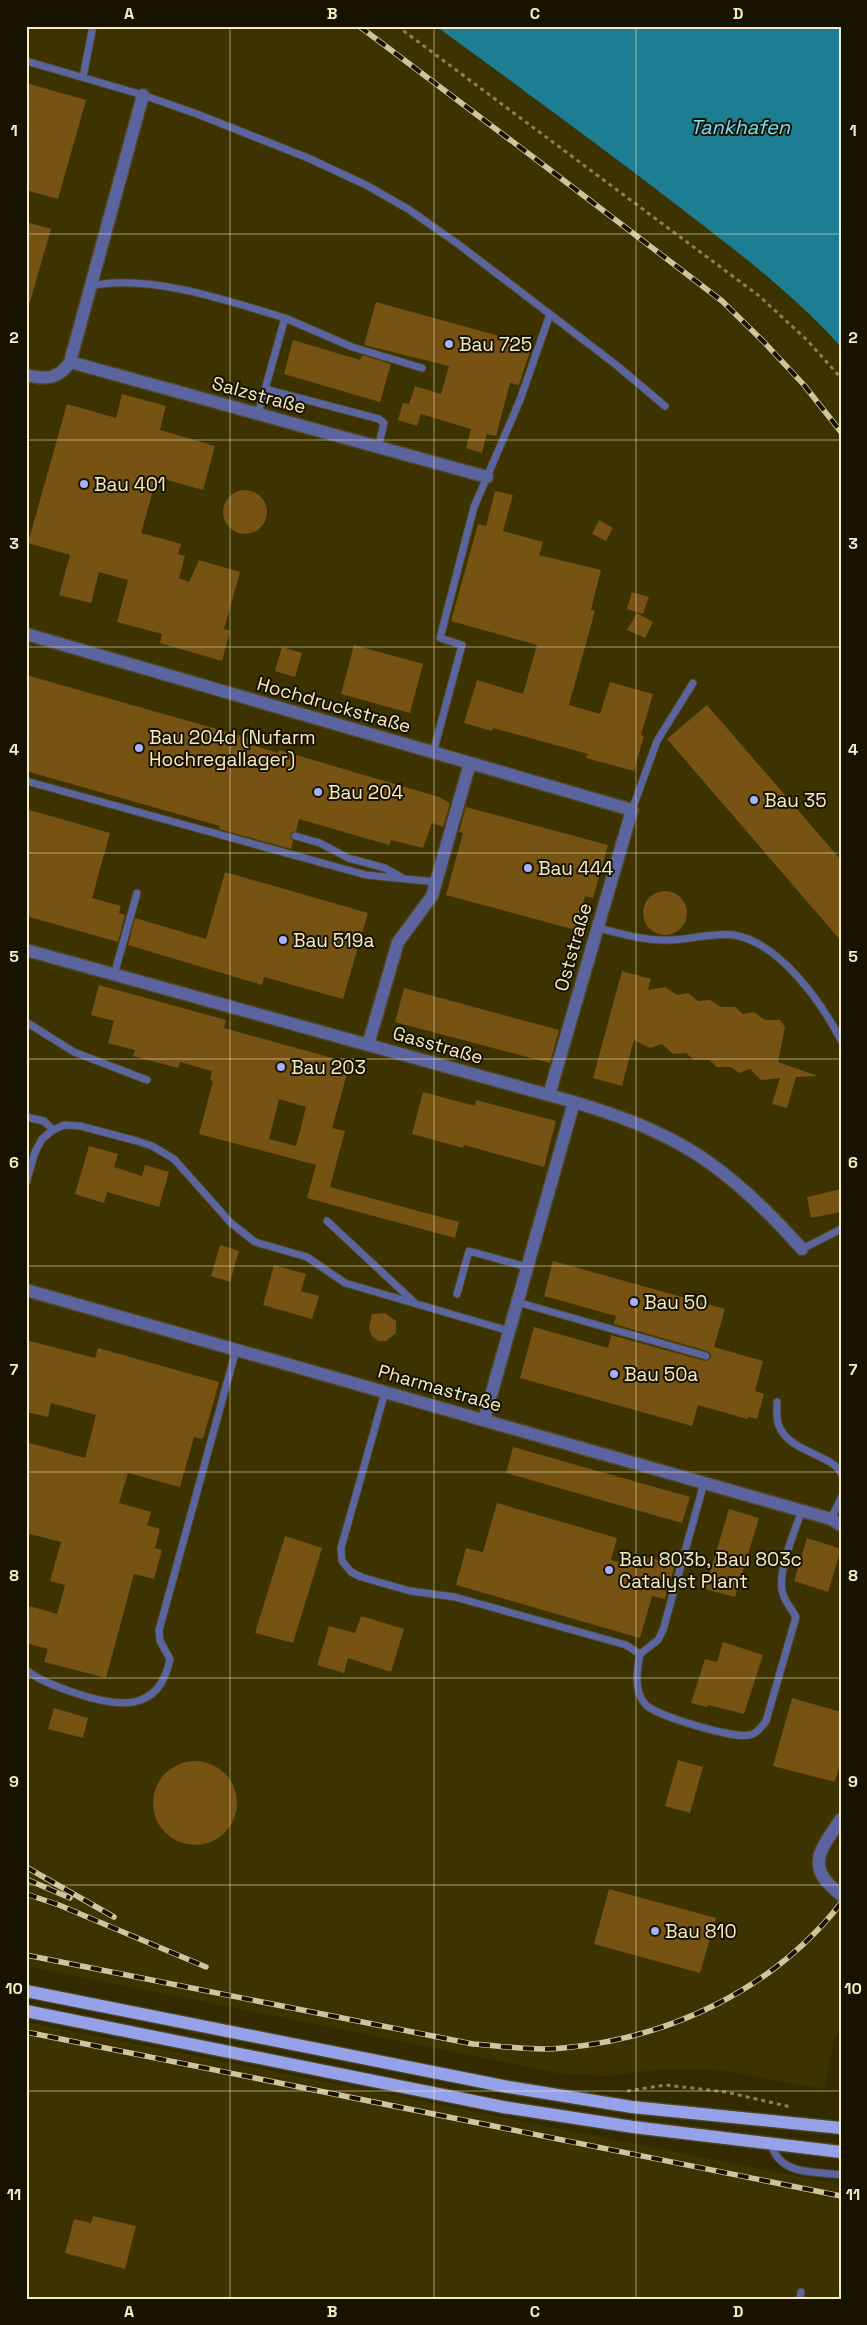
<svg xmlns="http://www.w3.org/2000/svg" width="867" height="2325" font-family="'Space Grotesk',sans-serif">
<rect width="100%" height="100%" fill="#332a00"/>
<path fill="#3d3300" d="M 26,26 L 436,26 L 658,190 L 770,277 L 821,325 L 841,347 L 841,2036 L 835,2036 L 824,2089 L 717,2070 L 663,2069 L 608,2076 L 562,2074 L 26,1966 Z
M 26,2022 L 841,2185 L 841,2299 L 26,2299 Z"/>
<path fill="#1d7d92" d="M 436,26 L 841,26 L 841,347 C 795,296 742,255 687,213 C 605,149 520,88 436,26 Z"/>
<path fill="#765213" fill-rule="evenodd" d="M 26,83 L 86,100 L 58,199 L 26,190 Z
M 26,222 L 51,229 L 30,302 L 26,302 Z
M 376,302 L 532,345 L 519,385 L 510,383 L 496,436 L 487,434 L 482,453 L 466,448 L 471,429 L 421,414 L 417,426 L 398,420 L 403,403 L 409,404 L 415,386 L 441,394 L 449,366 L 364,345 Z
M 293,340 L 360,360 L 362,355 L 391,364 L 380,402 L 284,374 Z
M 122,394 L 166,406 L 160,430 L 215,446 L 203,490 L 157,477 L 141,533 L 181,544 L 178,554 L 185,556 L 179,578 L 189,582 L 199,560 L 240,572 L 224,629 L 230,631 L 222,661 L 160,643 L 162,634 L 117,622 L 128,580 L 99,572 L 91,603 L 59,595 L 70,555 L 28,543 L 67,404 L 116,418 Z
M223 512a22 22 0 1 1 44 0a22 22 0 1 1-44 0Z
M 495,491 L 513,495 L 503,531 L 543,542 L 539,555 L 601,570 L 591,610 L 595,611 L 569,705 L 600,714 L 610,682 L 653,694 L 641,735 L 644,736 L 634,771 L 586,758 L 588,754 L 493,728 L 492,731 L 464,723 L 477,680 L 523,694 L 537,645 L 451,621 L 478,524 L 486,526 Z
M 599,520 L 613,528 L 606,541 L 592,534 Z
M 632,592 L 649,597 L 643,614 L 627,609 Z
M 637,613 L 653,622 L 645,638 L 627,630 Z
M 354,645 L 423,664 L 410,713 L 341,694 Z
M 282,647 L 302,653 L 295,677 L 275,671 Z
M 26,675 L 252,739 L 250,744 L 278,753 L 279,750 L 439,797 L 450,803 L 443,827 L 432,823 L 423,848 L 391,840 L 389,845 L 299,819 L 296,831 L 290,835 L 293,841 L 291,849 L 219,829 L 220,826 L 26,771 Z
M 707,705 L 841,860 L 841,941 L 667,739 Z
M 466,807 L 608,845 L 593,898 L 585,896 L 576,930 L 446,895 L 463,833 L 459,832 Z
M 26,809 L 110,833 L 92,898 L 121,906 L 119,913 L 125,915 L 118,942 L 26,916 Z
M 225,872 L 368,913 L 343,999 L 264,977 L 262,985 L 128,945 L 135,918 L 206,939 Z
M643 913a22 22 0 1 1 44 0a22 22 0 1 1-44 0Z
M 622,971 L 651,979 L 648,990 L 665,987 L 677,995 L 688,993 L 698,1001 L 710,1000 L 721,1007 L 735,1007 L 743,1014 L 754,1012 L 765,1020 L 780,1020 L 785,1027 L 778,1062 L 818,1076 L 796,1077 L 787,1108 L 772,1104 L 780,1078 L 761,1080 L 750,1069 L 739,1073 L 731,1067 L 717,1067 L 709,1060 L 694,1060 L 686,1053 L 673,1054 L 662,1044 L 650,1048 L 634,1040 L 622,1086 L 593,1078 Z
M 99,985 L 226,1020 L 224,1028 L 350,1063 L 332,1128 L 345,1131 L 330,1187 L 459,1222 L 455,1238 L 307,1198 L 316,1165 L 199,1134 L 213,1081 L 210,1080 L 212,1071 L 180,1062 L 178,1068 L 133,1056 L 135,1050 L 108,1043 L 114,1021 L 91,1015 ZM 279,1099 L 306,1107 L 296,1146 L 269,1139 Z
M 404,988 L 559,1030 L 550,1063 L 395,1022 Z
M 423,1092 L 475,1106 L 476,1100 L 556,1121 L 544,1167 L 464,1145 L 463,1148 L 412,1134 Z
M 89,1146 L 118,1154 L 114,1167 L 142,1176 L 145,1165 L 169,1172 L 159,1207 L 107,1192 L 104,1203 L 75,1194 Z
M 841,1189 L 841,1212 L 811,1218 L 807,1197 Z
M 220,1245 L 239,1251 L 230,1282 L 211,1276 Z
M 553,1261 L 725,1309 L 714,1347 L 763,1361 L 755,1391 L 764,1394 L 757,1419 L 748,1417 L 747,1419 L 698,1405 L 692,1426 L 520,1378 L 534,1327 L 608,1348 L 611,1335 L 705,1361 L 711,1358 L 711,1354 L 707,1351 L 614,1324 L 616,1316 L 544,1296 Z
M 274,1265 L 306,1274 L 301,1291 L 319,1296 L 312,1319 L 263,1305 Z
M 385,1313 L 396,1321 L 396,1333 L 386,1341 L 378,1341 L 372,1336 L 369,1328 L 372,1314 Z
M 26,1340 L 95,1358 L 98,1348 L 219,1382 L 203,1439 L 194,1437 L 180,1487 L 128,1473 L 119,1503 L 151,1512 L 147,1525 L 160,1529 L 155,1548 L 162,1550 L 154,1579 L 134,1574 L 106,1678 L 44,1662 L 48,1649 L 26,1643 L 26,1605 L 57,1614 L 65,1585 L 50,1581 L 61,1542 L 26,1533 L 26,1442 L 85,1458 L 96,1415 L 51,1403 L 48,1417 L 26,1412 Z
M 513,1447 L 690,1497 L 682,1523 L 506,1473 Z
M 497,1503 L 617,1538 L 611,1560 L 642,1569 L 645,1556 L 675,1565 L 665,1599 L 652,1596 L 640,1638 L 456,1585 L 466,1548 L 483,1552 Z
M 729,1509 L 759,1518 L 735,1597 L 705,1589 Z
M 285,1536 L 322,1548 L 293,1643 L 255,1633 Z
M 807,1538 L 841,1549 L 828,1592 L 794,1581 Z
M 361,1616 L 404,1629 L 391,1672 L 348,1658 L 344,1673 L 317,1665 L 329,1626 L 355,1633 Z
M 723,1642 L 763,1655 L 744,1714 L 708,1705 L 707,1707 L 691,1703 L 705,1659 L 717,1662 Z
M 792,1698 L 841,1712 L 841,1760 L 835,1782 L 773,1766 Z
M 54,1708 L 88,1718 L 83,1738 L 48,1729 Z
M 678,1760 L 703,1767 L 690,1813 L 665,1806 Z
M153 1803a42 42 0 1 1 84 0a42 42 0 1 1-84 0Z
M 609,1889 L 716,1918 L 700,1973 L 594,1944 Z
M 93,2216 L 136,2226 L 125,2269 L 65,2253 L 74,2219 L 91,2223 Z"/>
<g fill="none" stroke-linecap="round" stroke-linejoin="round">
<g stroke="#4e451c" stroke-width="9">
<path id="lane" d="M 26,61 L 143,95 L 197,114 L 308,158 L 366,185 L 408,209 L 458,244 L 615,364 L 665,406
M 83,77 L 93,26
M 91,286 C 148,273 229,301 285,318
M 265,389 L 379,419 L 384,423 L 378,448
M 258,414 L 285,318 L 352,347 L 422,368
M 433,753 L 462,645 L 440,638 L 474,507 L 520,400 L 550,314
M 26,781 L 366,875 L 436,882
M 632,810 L 657,741 L 693,683
M 295,836 L 320,843 L 348,858 L 385,868 L 401,877
M 598,928 C 622,934 645,941 669,940 C 691,940 712,932 734,935 C 780,943 821,1002 841,1040
M 114,975 L 137,893
M 26,1022 L 74,1052 L 147,1080
M 26,1117 L 44,1121 L 53,1130
M 26,1183 L 35,1152 L 42,1139 L 53,1130 L 64,1125 L 80,1126 L 137,1141 L 152,1146 L 174,1159 L 231,1223 L 255,1242 L 307,1257 L 345,1283 L 509,1331
M 327,1221 L 414,1302
M 802,1249 L 841,1229
M 457,1294 L 469,1251 L 527,1267
M 517,1302 L 706,1356
M 385,1392 L 341,1548 L 342,1561 L 351,1572 L 361,1577 L 410,1591 L 455,1597 L 626,1645 L 640,1654
M 777,1402 C 777,1409 776,1419 779,1426 C 789,1452 833,1455 841,1473
M 704,1483 L 663,1630 L 658,1640 L 640,1654 C 637,1671 633,1691 646,1705 C 657,1716 734,1739 749,1735 C 757,1734 761,1727 766,1721 L 796,1617 C 792,1609 785,1602 783,1594 C 776,1573 795,1531 802,1510
M 831,1519 L 841,1498
M 26,1670 C 40,1681 58,1687 75,1693 C 117,1707 159,1714 170,1659 L 160,1641 L 159,1630 L 236,1350
M 771,2143 C 779,2176 813,2171 841,2175
M 800,2299 L 801,2292"/>
</g>
<g stroke="#4e451c" stroke-width="15">
<path id="street" d="M 70,362 L 487,477
M 26,375 C 45,380 59,379 70,362 L 143,95
M 26,634 L 632,810 L 549,1095
M 26,950 L 574,1102 C 604,1111 632,1120 660,1134 C 715,1159 762,1204 802,1249
M 368,1045 L 398,942 L 432,896 L 470,763
M 26,1290 L 831,1519 L 841,1525
M 484,1420 L 574,1102
M 841,1819 C 830,1837 809,1857 824,1878 C 828,1885 836,1890 841,1895"/>
</g>
<g stroke="#4e451c" stroke-width="15">
<path id="primary" d="M 26,1991 L 508,2087 L 632,2107 L 841,2128
M 26,2011 L 503,2107 L 633,2127 L 841,2152"/>
</g>
<path stroke="#898058" stroke-width="3" stroke-dasharray="4 4" stroke-linecap="butt" d="M 397,26 L 758,295 L 807,340 L 841,378
M 627,2091 L 666,2085 L 726,2092 L 791,2107"/>
<use href="#lane" stroke="#5b649f" stroke-width="7"/>
<use href="#street" stroke="#5b649f" stroke-width="12"/>
<use href="#primary" stroke="#95a2ea" stroke-width="12"/>
<g stroke="#cec59e" stroke-width="5.5">
<path id="rail" d="M 359,26 L 533,157 L 722,301 L 763,341 L 804,385 L 841,432
M 26,1867 L 114,1917
M 26,1879 L 70,1898
M 26,1894 L 59,1905 L 206,1967
M 26,1955 L 473,2044 C 502,2046 533,2051 563,2048 C 670,2038 774,1989 841,1903
M 26,2032 L 841,2196"/>
</g>
<use href="#rail" stroke="#181300" stroke-width="4" stroke-dasharray="11" stroke-linecap="butt"/>
</g>
<path fill="none" stroke="#f6edc7" stroke-width="1" stroke-opacity="0.55" d="M 230,26 L 230,2299M 434,26 L 434,2299M 636,26 L 636,2299M 26,234 L 841,234M 26,440 L 841,440M 26,647 L 841,647M 26,853 L 841,853M 26,1059 L 841,1059M 26,1266 L 841,1266M 26,1472 L 841,1472M 26,1678 L 841,1678M 26,1885 L 841,1885M 26,2091 L 841,2091"/>
<g fill="#a4b1fc" stroke="#181300" stroke-width="2">
<circle cx="449" cy="344" r="5"/>
<circle cx="84" cy="484" r="5"/>
<circle cx="139" cy="748" r="5"/>
<circle cx="318" cy="792" r="5"/>
<circle cx="754" cy="800" r="5"/>
<circle cx="528" cy="868" r="5"/>
<circle cx="283" cy="940" r="5"/>
<circle cx="281" cy="1067" r="5"/>
<circle cx="634" cy="1302" r="5"/>
<circle cx="614" cy="1374" r="5"/>
<circle cx="609" cy="1570" r="5"/>
<circle cx="655" cy="1931" r="5"/>
</g>
<g text-anchor="middle" dominant-baseline="central" stroke-width="4" stroke-linejoin="round" paint-order="stroke">
<g font-size="19" fill="#f6edc7" stroke="#181300" text-anchor="start">
<text x="459" y="344">Bau 725</text>
<text x="94" y="484">Bau 401</text>
<text x="149" y="737">Bau 204d (Nufarm<tspan x="149" dy="22">Hochregallager)</tspan></text>
<text x="328" y="792">Bau 204</text>
<text x="764" y="800">Bau 35</text>
<text x="538" y="868">Bau 444</text>
<text x="293" y="940">Bau 519a</text>
<text x="291" y="1067">Bau 203</text>
<text x="644" y="1302">Bau 50</text>
<text x="624" y="1374">Bau 50a</text>
<text x="619" y="1559">Bau 803b, Bau 803c<tspan x="619" dy="22">Catalyst Plant</tspan></text>
<text x="665" y="1931">Bau 810</text>
</g>
<g font-size="19" fill="#f6edc7" stroke="#181300">
<text transform="translate(259 395) rotate(15)">Salzstraße</text>
<text transform="translate(334 705) rotate(16)">Hochdruckstraße</text>
<text transform="translate(573 947) rotate(-74)">Oststraße</text>
<text transform="translate(438 1045) rotate(16)">Gasstraße</text>
<text transform="translate(440 1388) rotate(16)">Pharmastraße</text>
</g>
<g font-size="20" font-style="italic" fill="#73e1fc" stroke="#181300">
<text x="740" y="127">Tankhafen</text>
</g>
</g>
<rect width="867" height="2325" fill="none" stroke="#181300" stroke-width="55"/>
<rect x="28" y="28" width="812" height="2270" fill="none" stroke="#f6edc7" stroke-width="2"/>
<g font-size="16" text-anchor="middle" font-weight="bold" fill="#f6edc7">
<text x="129" y="19">A</text>
<text x="332" y="19">B</text>
<text x="535" y="19">C</text>
<text x="738" y="19">D</text>
<text x="14" y="136">1</text>
<text x="853" y="136">1</text>
<text x="14" y="343">2</text>
<text x="853" y="343">2</text>
<text x="14" y="549">3</text>
<text x="853" y="549">3</text>
<text x="14" y="755">4</text>
<text x="853" y="755">4</text>
<text x="14" y="962">5</text>
<text x="853" y="962">5</text>
<text x="14" y="1168">6</text>
<text x="853" y="1168">6</text>
<text x="14" y="1375">7</text>
<text x="853" y="1375">7</text>
<text x="14" y="1581">8</text>
<text x="853" y="1581">8</text>
<text x="14" y="1787">9</text>
<text x="853" y="1787">9</text>
<text x="14" y="1994">10</text>
<text x="853" y="1994">10</text>
<text x="14" y="2200">11</text>
<text x="853" y="2200">11</text>
<text x="129" y="2317">A</text>
<text x="332" y="2317">B</text>
<text x="535" y="2317">C</text>
<text x="738" y="2317">D</text>
</g>
</svg>
